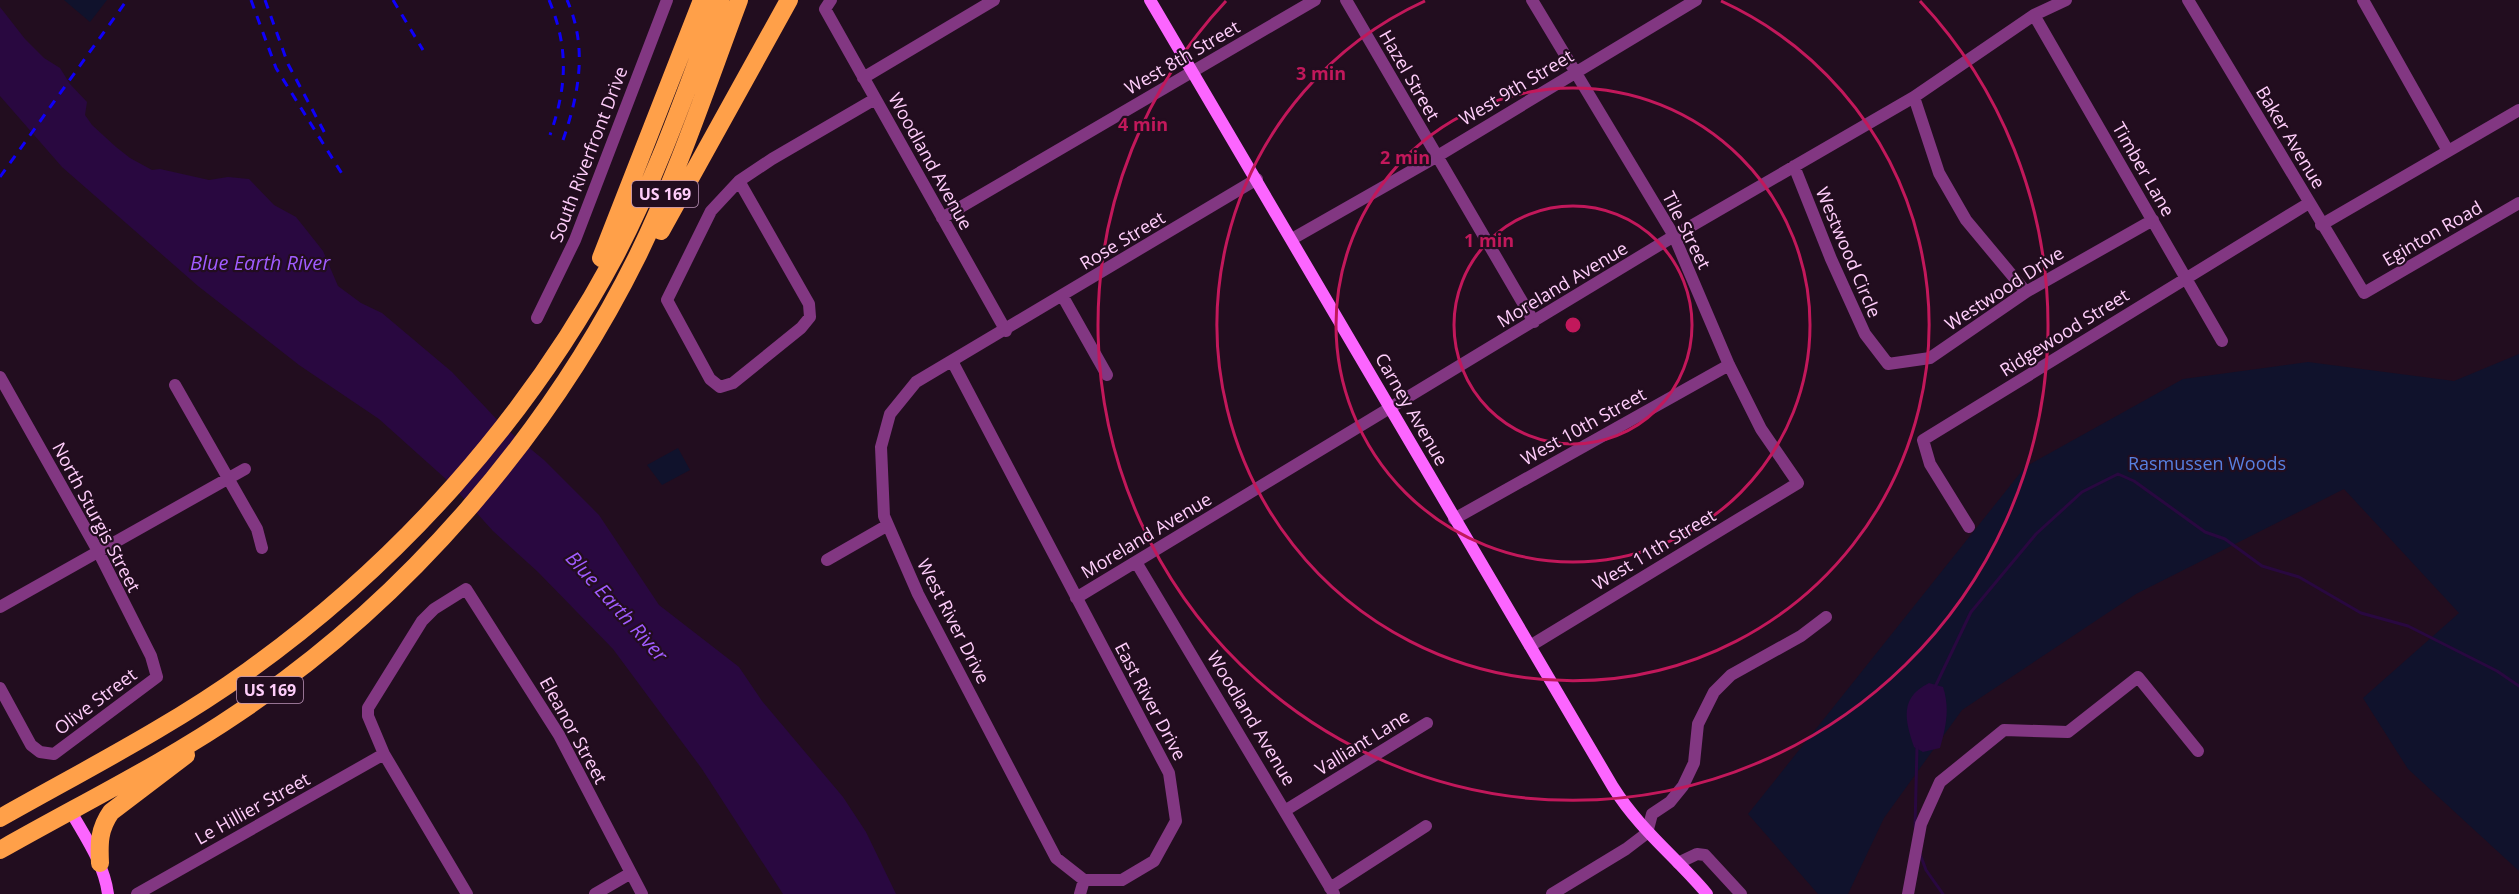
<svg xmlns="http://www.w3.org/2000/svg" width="2519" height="894" font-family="'Open Sans',sans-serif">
<rect width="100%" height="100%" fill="#220d1f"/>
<path fill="#10122c" d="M 64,0 L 107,0 L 90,22 Z
M 2519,354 L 2519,871 L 2408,769 L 2363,698 L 2459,613 L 2344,489 L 2136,594 L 1962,710 L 1884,818 L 1848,894 L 1818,894 L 1748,814 L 2025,467 L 2183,379 L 2308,362 L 2454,381 Z
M 678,448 L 690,470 L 662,485 L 647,465 Z"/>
<path fill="#290840" d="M 0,7 L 25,39 L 44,58 L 60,68 L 70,84 L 87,102 L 85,115 L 92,125 L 116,147 L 130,158 L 152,170 L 160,169 L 209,180 L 228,177 L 249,179 L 274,205 L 296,217 L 308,232 L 323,251 L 338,286 L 361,303 L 382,313 L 452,372 L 504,427 L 544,460 L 599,515 L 659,605 L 739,667 L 762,701 L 843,797 L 866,832 L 896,894 L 783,894 L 702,769 L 613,649 L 538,572 L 493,531 L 447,480 L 379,419 L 299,365 L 198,286 L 62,167 L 0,96 Z
M 1929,683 L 1943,687 C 1950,708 1946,727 1940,748 L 1923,752 L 1914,747 C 1905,720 1899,698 1929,683 Z"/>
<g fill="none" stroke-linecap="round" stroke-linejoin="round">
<path stroke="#290840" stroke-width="3" d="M 1935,687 L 1971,612 L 2036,534 L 2082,492 L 2118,474 L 2134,481 L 2205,532 L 2225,539 L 2262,566 L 2299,577 L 2361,613 L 2408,626 L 2497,671 L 2519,686
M 1915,827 L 1917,747
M 1920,854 L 1926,870 L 1943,894"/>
<path stroke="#823782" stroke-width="12" d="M 831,0 L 825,9 L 1006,331
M 1346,0 L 1534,322
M 2188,0 L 2364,293 L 2519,203
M 2363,0 L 2448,151
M 2034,15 L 2222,341
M 863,78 L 994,0
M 1914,97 L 1939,173 L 1966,220 L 2026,292
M 1794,166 L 1831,259 L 1865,334 L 1888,364 L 1930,358 L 2026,292 L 2153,220
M 739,181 L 809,304 L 810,317 L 801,328 L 733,383 L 720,387 L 710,379 L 667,300 L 711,211 L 739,181 L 772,159 L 875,99
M 942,218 L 1315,0
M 2321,225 L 2519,110
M 1292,239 L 1436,157 L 1696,0
M 1063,297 L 1107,375
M 537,318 L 575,240 L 667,0
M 952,361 L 1169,773 L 1176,821 L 1154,861 L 1122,880 L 1084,880 L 1056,858 L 918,594 L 884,516 L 881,447 L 890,414 L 916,382 L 1257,179
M 0,377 L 98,551 L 151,656 L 157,677 L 54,754 L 40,752 L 31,745 L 0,688
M 175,385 L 257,529 L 262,548
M 1454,519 L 1729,365
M 1969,527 L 1930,464 L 1923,440 L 2309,203
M 827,560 L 888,525
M 1136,562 L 1334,894
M 1076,598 L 1674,236 L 1914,97 L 2034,15 L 2066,0
M 0,607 L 245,469
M 1530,646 L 1798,483 L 1761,429 L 1729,365 L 1674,236 L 1532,0
M 1286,810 L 1427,723
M 1678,863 L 1697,854 L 1705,855 L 1741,894
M 1330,888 L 1426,826
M 137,894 L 384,754
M 467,894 L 384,754 L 368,716 L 368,708 L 422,621 L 434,609 L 466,589 L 559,735 L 642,894
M 595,894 L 631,873
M 1080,894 L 1084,880
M 1552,894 L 1626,849 L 1647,833 L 1652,814 L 1670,802 L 1683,786 L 1694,763 L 1698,724 L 1714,692 L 1731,675 L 1801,636 L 1826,617
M 1908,894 L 1921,824 L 1940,782 L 2004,730 L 2068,732 L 2138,677 L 2198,751"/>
<path stroke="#fc65ff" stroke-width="12" d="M 1150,0 L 1613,787 C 1640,830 1675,856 1707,894
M 70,810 C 85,837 104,863 108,894"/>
<path stroke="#ffa049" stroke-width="18" d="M 661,231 L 789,0
M 601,258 L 702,0
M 0,818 C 83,771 170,727 248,671 C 399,563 527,420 615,256 C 658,174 688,86 720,0
M 0,850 C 79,805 163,764 238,713 C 405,602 549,435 638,255 C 678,173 707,85 739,0
M 100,863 C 99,843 99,829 111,812 L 186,755"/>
<path stroke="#0f00f9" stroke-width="3" stroke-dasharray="9 8" stroke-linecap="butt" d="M 251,0 L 276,68 L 344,177
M 265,0 L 288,64 L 328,139
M 393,0 L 423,50
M 549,0 C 569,48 567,87 550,135
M 563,140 C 579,94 588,47 567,0
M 0,177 L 127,0"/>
</g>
<g fill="none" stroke="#c2185b" stroke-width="3">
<circle cx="1573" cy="325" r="119"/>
<circle cx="1573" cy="325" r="237"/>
<path d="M1721 1A356 356 0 1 1 1425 1"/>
<path d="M1920 1A475 475 0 1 1 1226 1"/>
</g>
<g text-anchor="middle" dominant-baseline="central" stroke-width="4.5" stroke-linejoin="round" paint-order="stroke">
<g fill="#220d1f" stroke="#bd94b9" stroke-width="1.5">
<rect x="632" y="181" width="66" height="26" rx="4.5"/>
<rect x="237" y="677" width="66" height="26" rx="4.5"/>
</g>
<g font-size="16" font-weight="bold" fill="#ffcefb">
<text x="665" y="194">US 169</text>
<text x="270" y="690">US 169</text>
</g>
<g font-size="18" fill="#ffcefb" stroke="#220d1f">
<text transform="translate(1182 57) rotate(-30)">West 8th Street</text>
<text transform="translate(1410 75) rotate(60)">Hazel Street</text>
<text transform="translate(1516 87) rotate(-31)">West 9th Street</text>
<text transform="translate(2291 137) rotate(59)">Baker Avenue</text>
<text transform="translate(588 154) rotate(-69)">South Riverfront Drive</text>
<text transform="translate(931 161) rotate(61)">Woodland Avenue</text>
<text transform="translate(2144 169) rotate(60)">Timber Lane</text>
<text transform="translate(1687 230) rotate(63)">Tile Street</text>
<text transform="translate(2432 233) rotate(-30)">Eginton Road</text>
<text transform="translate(1122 240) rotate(-31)">Rose Street</text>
<text transform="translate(1849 252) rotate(67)">Westwood Circle</text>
<text transform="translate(1562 284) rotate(-31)">Moreland Avenue</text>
<text transform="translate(2004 288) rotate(-33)">Westwood Drive</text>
<text transform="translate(2064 332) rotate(-32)">Ridgewood Street</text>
<text transform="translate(1412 409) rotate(60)">Carney Avenue</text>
<text transform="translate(1583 426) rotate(-29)">West 10th Street</text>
<text transform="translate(97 517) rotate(62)">North Sturgis Street</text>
<text transform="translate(1146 535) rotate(-31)">Moreland Avenue</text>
<text transform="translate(1654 549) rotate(-31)">West 11th Street</text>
<text transform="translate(954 621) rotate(63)">West River Drive</text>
<text transform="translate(95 701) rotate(-37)">Olive Street</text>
<text transform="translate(1151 701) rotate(62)">East River Drive</text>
<text transform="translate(1252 718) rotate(59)">Woodland Avenue</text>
<text transform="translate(574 730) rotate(61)">Eleanor Street</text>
<text transform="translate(1362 742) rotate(-32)">Valliant Lane</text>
<text transform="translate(252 808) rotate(-29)">Le Hillier Street</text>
</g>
<g font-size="18" fill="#5880e1" stroke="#220d1f">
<text x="2207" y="463">Rasmussen Woods</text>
</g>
<g font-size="20" font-style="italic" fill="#a15cff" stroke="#220d1f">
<text x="260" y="262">Blue Earth River</text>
<text transform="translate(617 606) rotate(48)">Blue Earth River</text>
</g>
</g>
<circle cx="1573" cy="325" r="9" fill="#c2185b" stroke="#220d1f" stroke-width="3"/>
<g font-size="18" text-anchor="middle" font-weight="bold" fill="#c2185b" stroke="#220d1f" stroke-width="4.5" stroke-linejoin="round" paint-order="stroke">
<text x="1321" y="80">3 min</text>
<text x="1143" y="131">4 min</text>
<text x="1405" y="164">2 min</text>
<text x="1489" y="247">1 min</text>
</g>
</svg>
